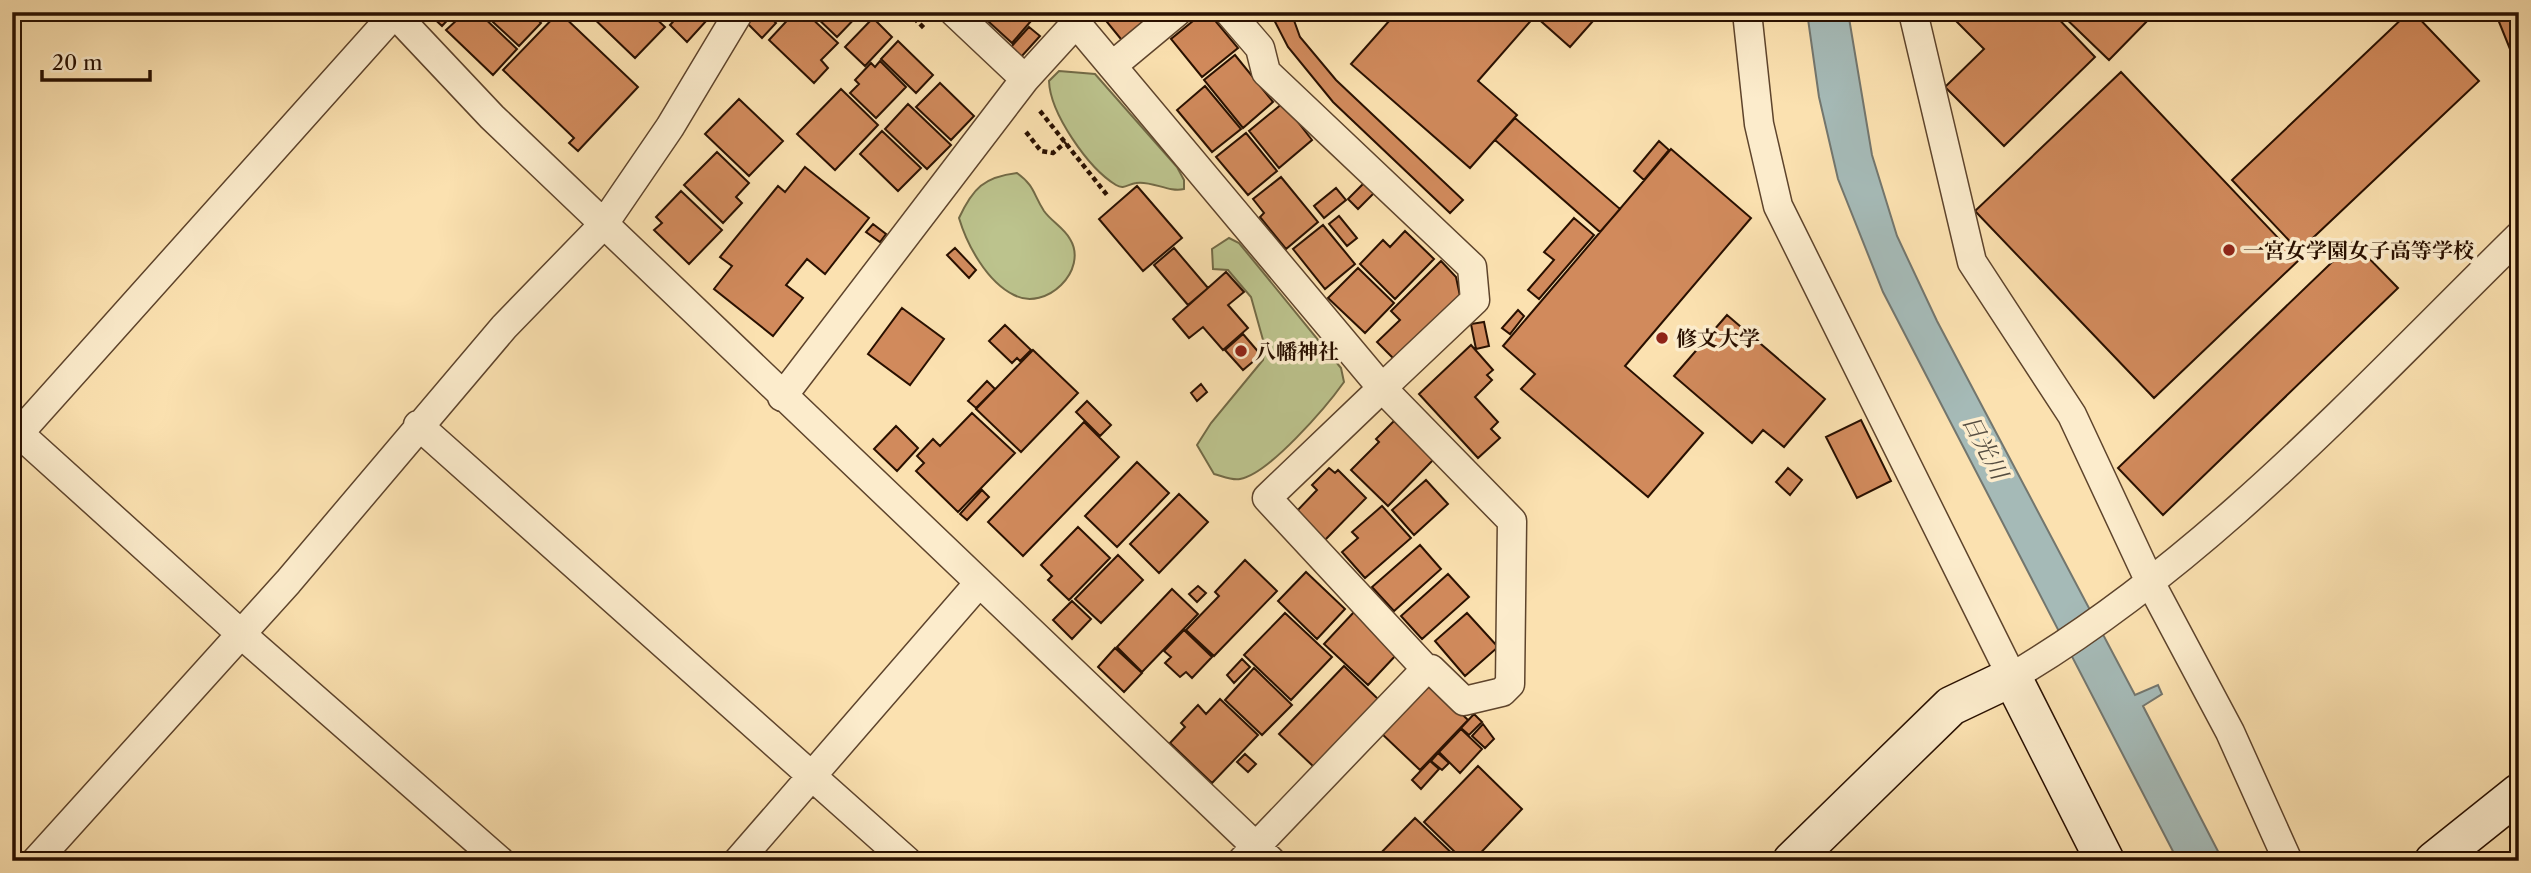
<svg xmlns="http://www.w3.org/2000/svg" width="2531" height="873" font-family="'Libre Caslon Text','Noto Serif JP',serif">
<rect width="100%" height="100%" fill="#fbe1b0"/>
<filter id="stains"><feTurbulence type="fractalNoise" baseFrequency=".00286" numOctaves="4"/><feColorMatrix values="0 0 0 0 .2 0 0 0 0 .09 0 0 0 0 .02 0 0 0 .5 -.17"/></filter>
<radialGradient id="worn" r=".72"><stop offset=".6" stop-color="#630" stop-opacity="0"/><stop offset="1" stop-color="#630" stop-opacity=".3"/></radialGradient>
<path fill="#bcc38d" stroke="#726a46" stroke-width="2" d="M 1059,71 L 1095,74 L 1177,167 L 1184,180 L 1184,189 C 1169,193 1151,180 1136,183 C 1128,184 1124,190 1116,185 C 1088,168 1050,113 1049,81 Z
M 1017,173 C 1035,186 1033,194 1044,211 C 1051,221 1064,228 1070,239 C 1089,270 1046,312 1014,295 C 987,282 967,245 959,218 C 973,188 984,177 1017,173 Z
M 1229,238 L 1239,243 L 1341,368 L 1344,382 C 1327,406 1269,474 1240,479 C 1233,481 1222,476 1214,474 L 1197,445 L 1211,423 L 1263,360 L 1265,347 L 1251,297 L 1228,270 L 1213,269 L 1212,249 Z"/>
<path fill="#a5bab7" stroke="#73766e" stroke-width="2" d="M 1807,12 L 1848,12 L 1872,155 L 1897,236 L 1937,321 L 2135,695 L 2158,685 L 2162,694 L 2143,706 L 2223,861 L 2178,861 L 1883,292 L 1838,179 L 1819,97 Z"/>
<path fill="#d18a5c" stroke="#291000" stroke-width="2" d="M 427,12 L 455,12 L 442,26 Z
M 459,12 L 478,12 L 517,49 L 493,75 L 446,30 L 458,19 L 455,16 Z
M 482,12 L 530,12 L 541,23 L 519,46 Z
M 559,12 L 638,87 L 578,151 L 569,143 L 574,138 L 503,70 Z
M 587,12 L 649,12 L 665,27 L 635,58 Z
M 682,12 L 699,12 L 707,20 L 687,42 L 670,25 Z
M 756,12 L 765,12 L 776,23 L 762,38 L 746,22 Z
M 795,12 L 805,12 L 838,43 L 821,60 L 828,68 L 814,83 L 769,40 Z
M 811,12 L 861,12 L 837,37 Z
M 978,12 L 1045,12 L 1040,17 L 1037,14 L 1012,43 Z
M 1095,12 L 1153,12 L 1157,17 L 1125,44 L 1103,17 L 1100,19 Z
M 1204,12 L 1208,12 L 1238,48 L 1202,77 L 1171,39 Z
M 1291,12 L 1300,37 L 1336,80 L 1463,200 L 1450,213 L 1333,102 L 1288,47 L 1270,12 Z
M 1397,12 L 1601,12 L 1570,47 L 1535,16 L 1478,81 L 1517,115 L 1470,168 L 1351,64 Z
M 1947,12 L 2052,12 L 2095,57 L 2004,146 L 1945,87 L 1984,49 Z
M 2059,12 L 2156,12 L 2109,60 Z
M 2409,12 L 2413,12 L 2479,81 L 2299,251 L 2232,180 Z
M 2495,12 L 2519,12 L 2519,59 L 2512,54 Z
M 873,18 L 892,37 L 865,66 L 845,47 Z
M 1029,27 L 1040,36 L 1021,57 L 1011,47 Z
M 898,41 L 933,75 L 916,93 L 881,59 Z
M 1235,55 L 1273,102 L 1243,128 L 1204,80 Z
M 880,61 L 906,87 L 876,118 L 850,93 L 859,84 L 855,80 L 871,63 L 875,67 Z
M 2121,72 L 2299,260 L 2154,398 L 1975,211 Z
M 940,83 L 974,116 L 951,140 L 916,107 Z
M 1205,86 L 1241,129 L 1212,152 L 1177,110 Z
M 841,89 L 878,125 L 835,170 L 797,134 Z
M 739,99 L 783,141 L 749,176 L 705,134 Z
M 1283,103 L 1312,140 L 1279,168 L 1249,131 Z
M 908,104 L 951,145 L 927,169 L 885,129 Z
M 1515,118 L 1620,209 L 1600,232 L 1495,140 Z
M 882,131 L 921,168 L 898,191 L 860,154 Z
M 1246,133 L 1277,171 L 1248,195 L 1216,157 Z
M 1659,141 L 1669,150 L 1644,180 L 1634,171 Z
M 1671,149 L 1751,218 L 1625,366 L 1703,433 L 1648,497 L 1521,389 L 1535,374 L 1503,346 Z
M 717,152 L 749,183 L 736,197 L 742,203 L 723,223 L 684,185 Z
M 805,167 L 869,218 L 825,274 L 807,259 L 786,285 L 803,298 L 773,336 L 714,289 L 732,266 L 720,257 L 778,186 L 785,192 Z
M 1281,177 L 1318,222 L 1286,249 L 1260,217 L 1264,213 L 1253,199 Z
M 1366,181 L 1376,191 L 1358,209 L 1348,199 Z
M 1137,186 L 1182,238 L 1143,271 L 1099,219 Z
M 1336,188 L 1346,200 L 1324,218 L 1314,206 Z
M 681,191 L 722,230 L 689,264 L 654,230 L 662,223 L 656,217 Z
M 1339,216 L 1357,238 L 1347,246 L 1329,224 Z
M 1574,218 L 1594,235 L 1539,299 L 1528,290 L 1554,260 L 1544,252 Z
M 873,224 L 886,234 L 880,242 L 866,232 Z
M 1323,225 L 1355,264 L 1325,289 L 1293,249 Z
M 1405,231 L 1434,259 L 1395,299 L 1360,264 L 1383,240 L 1390,247 Z
M 2353,242 L 2398,288 L 2163,515 L 2118,468 Z
M 955,248 L 976,270 L 969,278 L 947,255 Z
M 1174,248 L 1208,288 L 1188,305 L 1154,265 Z
M 1441,261 L 1456,277 L 1460,296 L 1395,360 L 1377,342 L 1400,320 L 1391,311 Z
M 1358,268 L 1394,303 L 1365,333 L 1328,298 Z
M 1226,272 L 1244,292 L 1228,305 L 1248,328 L 1223,350 L 1203,327 L 1189,338 L 1173,319 Z
M 902,308 L 944,339 L 910,385 L 868,354 Z
M 1518,310 L 1524,316 L 1510,334 L 1502,328 Z
M 1727,315 L 1825,399 L 1784,447 L 1763,430 L 1752,443 L 1674,376 Z
M 1484,322 L 1489,346 L 1476,349 L 1471,324 Z
M 1005,325 L 1031,350 L 1020,361 L 1017,358 L 1012,363 L 989,341 Z
M 1243,334 L 1261,355 L 1243,370 L 1225,350 Z
M 1471,345 L 1493,370 L 1487,375 L 1492,380 L 1475,397 L 1498,422 L 1491,429 L 1500,438 L 1478,458 L 1419,394 Z
M 1033,350 L 1078,393 L 1021,452 L 976,409 Z
M 987,381 L 995,389 L 976,408 L 968,401 Z
M 1201,384 L 1207,392 L 1197,401 L 1191,393 Z
M 1087,401 L 1111,425 L 1100,436 L 1076,412 Z
M 972,413 L 1015,453 L 958,512 L 916,471 L 924,463 L 917,456 L 933,439 L 940,446 Z
M 1861,420 L 1891,481 L 1857,498 L 1826,437 Z
M 1394,421 L 1433,460 L 1388,506 L 1351,470 L 1379,442 L 1376,439 Z
M 1084,422 L 1119,457 L 1023,556 L 988,522 Z
M 896,426 L 918,448 L 897,471 L 874,449 Z
M 1137,462 L 1169,493 L 1117,547 L 1085,516 Z
M 1329,468 L 1335,473 L 1338,470 L 1366,498 L 1324,541 L 1295,513 L 1317,490 L 1312,485 Z
M 1788,468 L 1802,480 L 1790,495 L 1776,482 Z
M 1426,480 L 1448,504 L 1414,535 L 1392,510 Z
M 982,490 L 989,497 L 967,520 L 960,514 Z
M 1179,494 L 1208,522 L 1159,573 L 1130,544 Z
M 1382,506 L 1411,538 L 1365,578 L 1342,552 L 1358,538 L 1352,532 Z
M 1078,527 L 1110,558 L 1069,600 L 1048,580 L 1052,576 L 1041,565 Z
M 1420,545 L 1441,569 L 1394,611 L 1372,587 Z
M 1118,555 L 1143,580 L 1101,623 L 1075,599 Z
M 1245,560 L 1277,591 L 1214,656 L 1186,630 L 1219,596 L 1215,592 Z
M 1306,572 L 1345,609 L 1317,639 L 1278,601 Z
M 1448,574 L 1469,597 L 1422,639 L 1401,616 Z
M 1198,586 L 1206,593 L 1197,602 L 1189,594 Z
M 1172,589 L 1198,614 L 1142,672 L 1117,647 Z
M 1072,601 L 1091,619 L 1072,639 L 1053,620 Z
M 1354,612 L 1397,654 L 1368,685 L 1324,644 Z
M 1285,613 L 1332,657 L 1291,700 L 1244,655 Z
M 1467,613 L 1498,647 L 1465,676 L 1435,641 Z
M 1184,630 L 1212,657 L 1192,678 L 1186,672 L 1180,677 L 1165,663 L 1171,657 L 1164,651 Z
M 1115,648 L 1142,673 L 1124,692 L 1098,667 Z
M 1242,659 L 1250,667 L 1234,683 L 1227,675 Z
M 1344,666 L 1378,699 L 1314,767 L 1279,734 Z
M 1254,668 L 1292,705 L 1262,735 L 1225,700 Z
M 1429,682 L 1468,720 L 1420,770 L 1381,733 Z
M 1220,699 L 1258,735 L 1212,783 L 1170,743 L 1185,727 L 1181,723 L 1198,705 L 1206,714 Z
M 1474,714 L 1482,722 L 1469,735 L 1461,728 Z
M 1483,724 L 1494,739 L 1485,748 L 1472,736 Z
M 1461,729 L 1482,749 L 1460,773 L 1439,752 Z
M 1438,753 L 1449,763 L 1442,770 L 1431,761 Z
M 1245,754 L 1256,764 L 1248,772 L 1237,762 Z
M 1430,761 L 1439,769 L 1421,789 L 1412,780 Z
M 1478,766 L 1522,809 L 1473,861 L 1464,861 L 1424,822 Z
M 1415,818 L 1460,861 L 1373,861 Z"/>
<g fill="none" stroke-linecap="round" stroke-linejoin="round">
<g stroke="#5e442c" stroke-width="31">
<path id="street" d="M 393,12 L 492,117 L 1271,861
M 954,12 L 1025,79 L 1076,23 L 1382,388 L 1267,498 L 1426,669 L 1242,861
M 1229,12 L 1260,48 L 1266,72 L 1472,267 L 1475,300 L 1382,388 L 1512,521 L 1510,684 L 1502,692 L 1464,701 L 1431,669 L 1426,669
M 1747,12 L 1759,124 L 1778,206 L 2012,677 C 2206,562 2359,393 2519,236
M 1913,12 L 1972,262 L 2072,415 L 2150,582 L 2230,732 L 2288,861
M 1112,66 L 1177,12
M 782,397 L 1025,79
M 418,425 L 907,861
M 12,427 L 241,634 L 500,861
M 12,441 L 396,12
M 36,861 L 288,582 L 504,327 L 603,225 L 670,127 L 739,12
M 738,861 L 979,583"/>
</g>
<g stroke="#291000" stroke-width="41">
<path id="secondary" d="M 1792,861 L 1951,706 L 2012,677 L 2105,861
M 2434,861 L 2519,793"/>
</g>
<path stroke="#291000" stroke-width="4.5" stroke-dasharray="5 3.5" stroke-linecap="butt" d="M 908,12 L 925,29
M 1040,111 L 1107,195
M 1026,132 L 1041,151 L 1053,153 L 1066,142"/>
<use href="#street" stroke="#fceccc" stroke-width="28"/>
<use href="#secondary" stroke="#fceccc" stroke-width="38"/>
</g>
<g fill="#8f2418" stroke="#fceccc" stroke-width="2.5">
<circle cx="2229" cy="250" r="7"/>
<circle cx="1662" cy="338" r="7"/>
<circle cx="1241" cy="351" r="7"/>
</g>
<g text-anchor="middle" dominant-baseline="central" stroke-width="7" stroke-linejoin="round" paint-order="stroke">
<g font-size="21" font-weight="bold" fill="#291000" stroke="#fceccc" text-anchor="start">
<text x="2243" y="250">一宮女学園女子高等学校</text>
<text x="1676" y="338">修文大学</text>
<text x="1255" y="351">八幡神社</text>
</g>
<g font-size="23" font-style="italic" fill="#544c40" stroke="#fceccc">
<text transform="translate(1985 447) rotate(62)">日光川</text>
</g>
</g>
<rect width="2531" height="873" fill="none" stroke="#fbe1b0" stroke-width="42"/>
<rect x="14" y="14" width="2503" height="845" fill="none" stroke="#291000" stroke-width="3.5"/>
<rect x="21" y="21" width="2489" height="831" fill="none" stroke="#291000" stroke-width="2"/>
<path d="M42 70v10h108v-10" fill="none" stroke="#291000" stroke-width="3.5"/>
<text x="52" y="70" font-size="21" fill="#291000" stroke="#fceccc" stroke-width="5" paint-order="stroke">20 m</text>
<rect width="100%" height="100%" filter="url(#stains)"/>
<rect width="100%" height="100%" fill="url(#worn)"/>
</svg>
